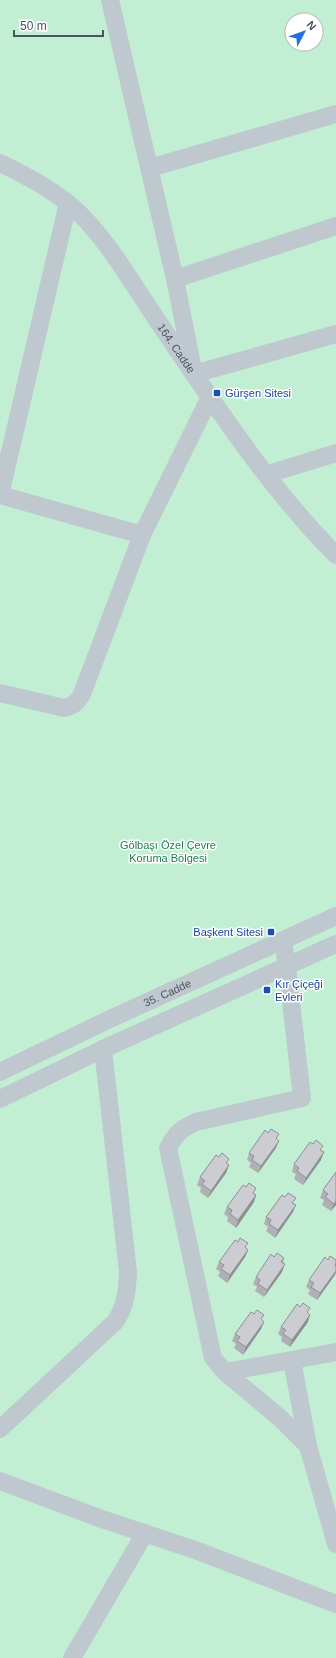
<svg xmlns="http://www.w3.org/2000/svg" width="336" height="1658" font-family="Arial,sans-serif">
<rect width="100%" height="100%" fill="#f3f1f1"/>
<path fill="#c2efd3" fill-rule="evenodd" d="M 0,0 L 336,0 L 336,1658 L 0,1658 ZM 292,20 L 316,20 L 316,44 L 292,44 Z"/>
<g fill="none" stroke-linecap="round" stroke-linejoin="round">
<g stroke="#bfc8cf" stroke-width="18">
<path d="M 110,0 L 175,279 L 194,374 L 336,334"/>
<path id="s1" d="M 0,163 C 29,177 58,192 81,215 C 110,244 134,286 157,320 C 212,400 267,486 336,555"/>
<path d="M 150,168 L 336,114"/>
<path d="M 175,279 L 336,226"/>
<path d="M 268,474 L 336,453"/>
<path d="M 0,495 L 68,203"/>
<path d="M 0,495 L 142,535"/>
<path d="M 0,693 L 64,708 C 73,706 77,703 82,694 L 142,535 L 210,397"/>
<path d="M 283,941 L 287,967 L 302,1098 L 196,1122 C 182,1128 175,1134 168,1148 L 213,1358 L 225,1372 L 281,1419 L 308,1446"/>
<path id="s2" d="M 0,1072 L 110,1019 L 336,916"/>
<path d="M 0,1099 L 103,1049 L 336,944"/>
<path d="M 292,1360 L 308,1446 L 336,1544"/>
<path d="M 225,1372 L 336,1352"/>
<path d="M 0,1429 L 115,1322 C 126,1306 127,1291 128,1272 L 103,1049"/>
<path d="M 0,1481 L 99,1518 L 198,1551 L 336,1604"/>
<path d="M 72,1658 L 145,1533"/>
</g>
</g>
<path fill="#afb0b5" d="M 277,1139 L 276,1148 L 258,1173 L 249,1167 L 251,1163 L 247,1160 L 249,1153 Z
M 322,1151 L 321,1160 L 303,1185 L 294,1179 L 296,1174 L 292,1172 L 294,1164 Z
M 227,1164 L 229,1165 L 226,1173 L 208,1198 L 200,1192 L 201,1188 L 197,1185 L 200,1177 Z
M 336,1172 L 336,1205 L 331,1211 L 322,1205 L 324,1200 L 320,1198 L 323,1190 Z
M 254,1193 L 256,1195 L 254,1202 L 236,1228 L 227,1221 L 228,1217 L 224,1214 L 227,1207 Z
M 294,1203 L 293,1212 L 275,1238 L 266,1231 L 268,1227 L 264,1224 L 266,1217 Z
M 246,1248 L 248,1250 L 245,1257 L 227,1283 L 218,1276 L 220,1272 L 216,1269 L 219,1262 Z
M 274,1257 L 284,1258 L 283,1263 L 282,1272 L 264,1297 L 255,1291 L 257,1287 L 253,1284 L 256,1277 Z
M 328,1260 L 336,1260 L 336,1273 L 317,1300 L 308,1294 L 310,1290 L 306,1287 L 309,1280 Z
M 308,1313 L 308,1322 L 290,1347 L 281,1341 L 282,1337 L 278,1334 L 281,1327 Z
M 262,1320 L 261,1329 L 243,1355 L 234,1348 L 236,1344 L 232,1341 L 235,1334 Z"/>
<path fill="#8e9094" d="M 279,1141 L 276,1148 L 258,1173 L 261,1166 Z
M 324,1152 L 321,1160 L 303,1185 L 306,1178 Z
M 229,1165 L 226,1173 L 208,1198 L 211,1191 Z
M 256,1195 L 254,1202 L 236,1228 L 238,1220 Z
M 336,1201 L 336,1205 L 331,1211 L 334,1204 Z
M 296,1205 L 293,1212 L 275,1238 L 278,1230 Z
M 248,1250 L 245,1257 L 227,1283 L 230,1275 Z
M 285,1264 L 282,1272 L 264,1297 L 267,1290 Z
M 336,1271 L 335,1275 L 317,1300 L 320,1293 Z
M 310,1315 L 308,1322 L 290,1347 L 292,1340 Z
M 264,1322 L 261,1329 L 243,1355 L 246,1347 Z"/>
<path fill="#cbcdd3" stroke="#8e9094" d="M 271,1129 L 279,1134 L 276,1138 L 279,1141 L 261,1166 L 252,1160 L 254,1156 L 249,1153 L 265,1130 L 268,1133 Z
M 316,1140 L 323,1146 L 320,1150 L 324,1152 L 306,1178 L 297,1171 L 299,1168 L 294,1164 L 310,1142 L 313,1144 Z
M 222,1153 L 229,1159 L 226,1163 L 229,1165 L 211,1191 L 202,1184 L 205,1181 L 200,1177 L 216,1155 L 219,1157 Z
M 336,1172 L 336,1201 L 334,1204 L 325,1197 L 328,1194 L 323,1190 Z
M 249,1183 L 256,1188 L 253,1193 L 256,1195 L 238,1220 L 230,1214 L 232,1210 L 227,1207 L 243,1185 L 246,1187 Z
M 288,1193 L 296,1198 L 292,1203 L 296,1205 L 278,1230 L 269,1224 L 271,1220 L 266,1217 L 282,1195 L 285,1197 Z
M 240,1238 L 248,1243 L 245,1247 L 248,1250 L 230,1275 L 221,1269 L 224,1265 L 219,1262 L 235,1240 L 238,1242 Z
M 277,1253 L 284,1258 L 281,1262 L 285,1264 L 267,1290 L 258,1284 L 260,1280 L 256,1277 L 271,1254 L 274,1257 Z
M 330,1256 L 336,1260 L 336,1263 L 335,1265 L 336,1266 L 336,1271 L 320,1293 L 311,1287 L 314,1283 L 309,1280 L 325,1257 L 328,1260 Z
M 303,1303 L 310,1308 L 307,1312 L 310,1315 L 292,1340 L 283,1334 L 286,1330 L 281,1327 L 297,1304 L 300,1307 Z
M 257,1310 L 264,1315 L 261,1319 L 264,1322 L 246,1347 L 237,1341 L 240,1337 L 235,1334 L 251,1312 L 254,1314 Z"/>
<g fill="#1a4fb4" stroke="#fff" stroke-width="1.5">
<rect x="213" y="389" width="8" height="8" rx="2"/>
<rect x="267" y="928" width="8" height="8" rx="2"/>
<rect x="263" y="986" width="8" height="8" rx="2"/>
</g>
<g text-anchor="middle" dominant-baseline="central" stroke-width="3" stroke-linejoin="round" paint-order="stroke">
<g font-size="11" fill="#49545e" stroke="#fff">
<text stroke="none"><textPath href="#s1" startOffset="261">164. Cadde</textPath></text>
<text stroke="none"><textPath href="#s2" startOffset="185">35. Cadde</textPath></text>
</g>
<g font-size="11" fill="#164399" stroke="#fff" text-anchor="start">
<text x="225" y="393">Gürşen Sitesi</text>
<text x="263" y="932" text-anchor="end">Başkent Sitesi</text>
<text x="275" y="984">Kır Çiçeği<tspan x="275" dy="13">Evleri</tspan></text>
</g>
<g font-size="11" fill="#1a7f4d" stroke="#fff">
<text x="168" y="845">Gölbaşı Özel Çevre<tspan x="168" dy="13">Koruma Bölgesi</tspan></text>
</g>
</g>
<g transform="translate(304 32) rotate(49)"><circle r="19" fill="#ffffff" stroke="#b6bbbf"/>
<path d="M0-3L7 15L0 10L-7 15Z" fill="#1f72df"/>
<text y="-6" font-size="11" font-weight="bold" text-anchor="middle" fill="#49545e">N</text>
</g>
<path d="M14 30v6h89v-6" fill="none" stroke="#49545e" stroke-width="2"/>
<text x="20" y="30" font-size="12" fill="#49545e" stroke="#ffffff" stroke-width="3" paint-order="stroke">50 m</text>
</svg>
